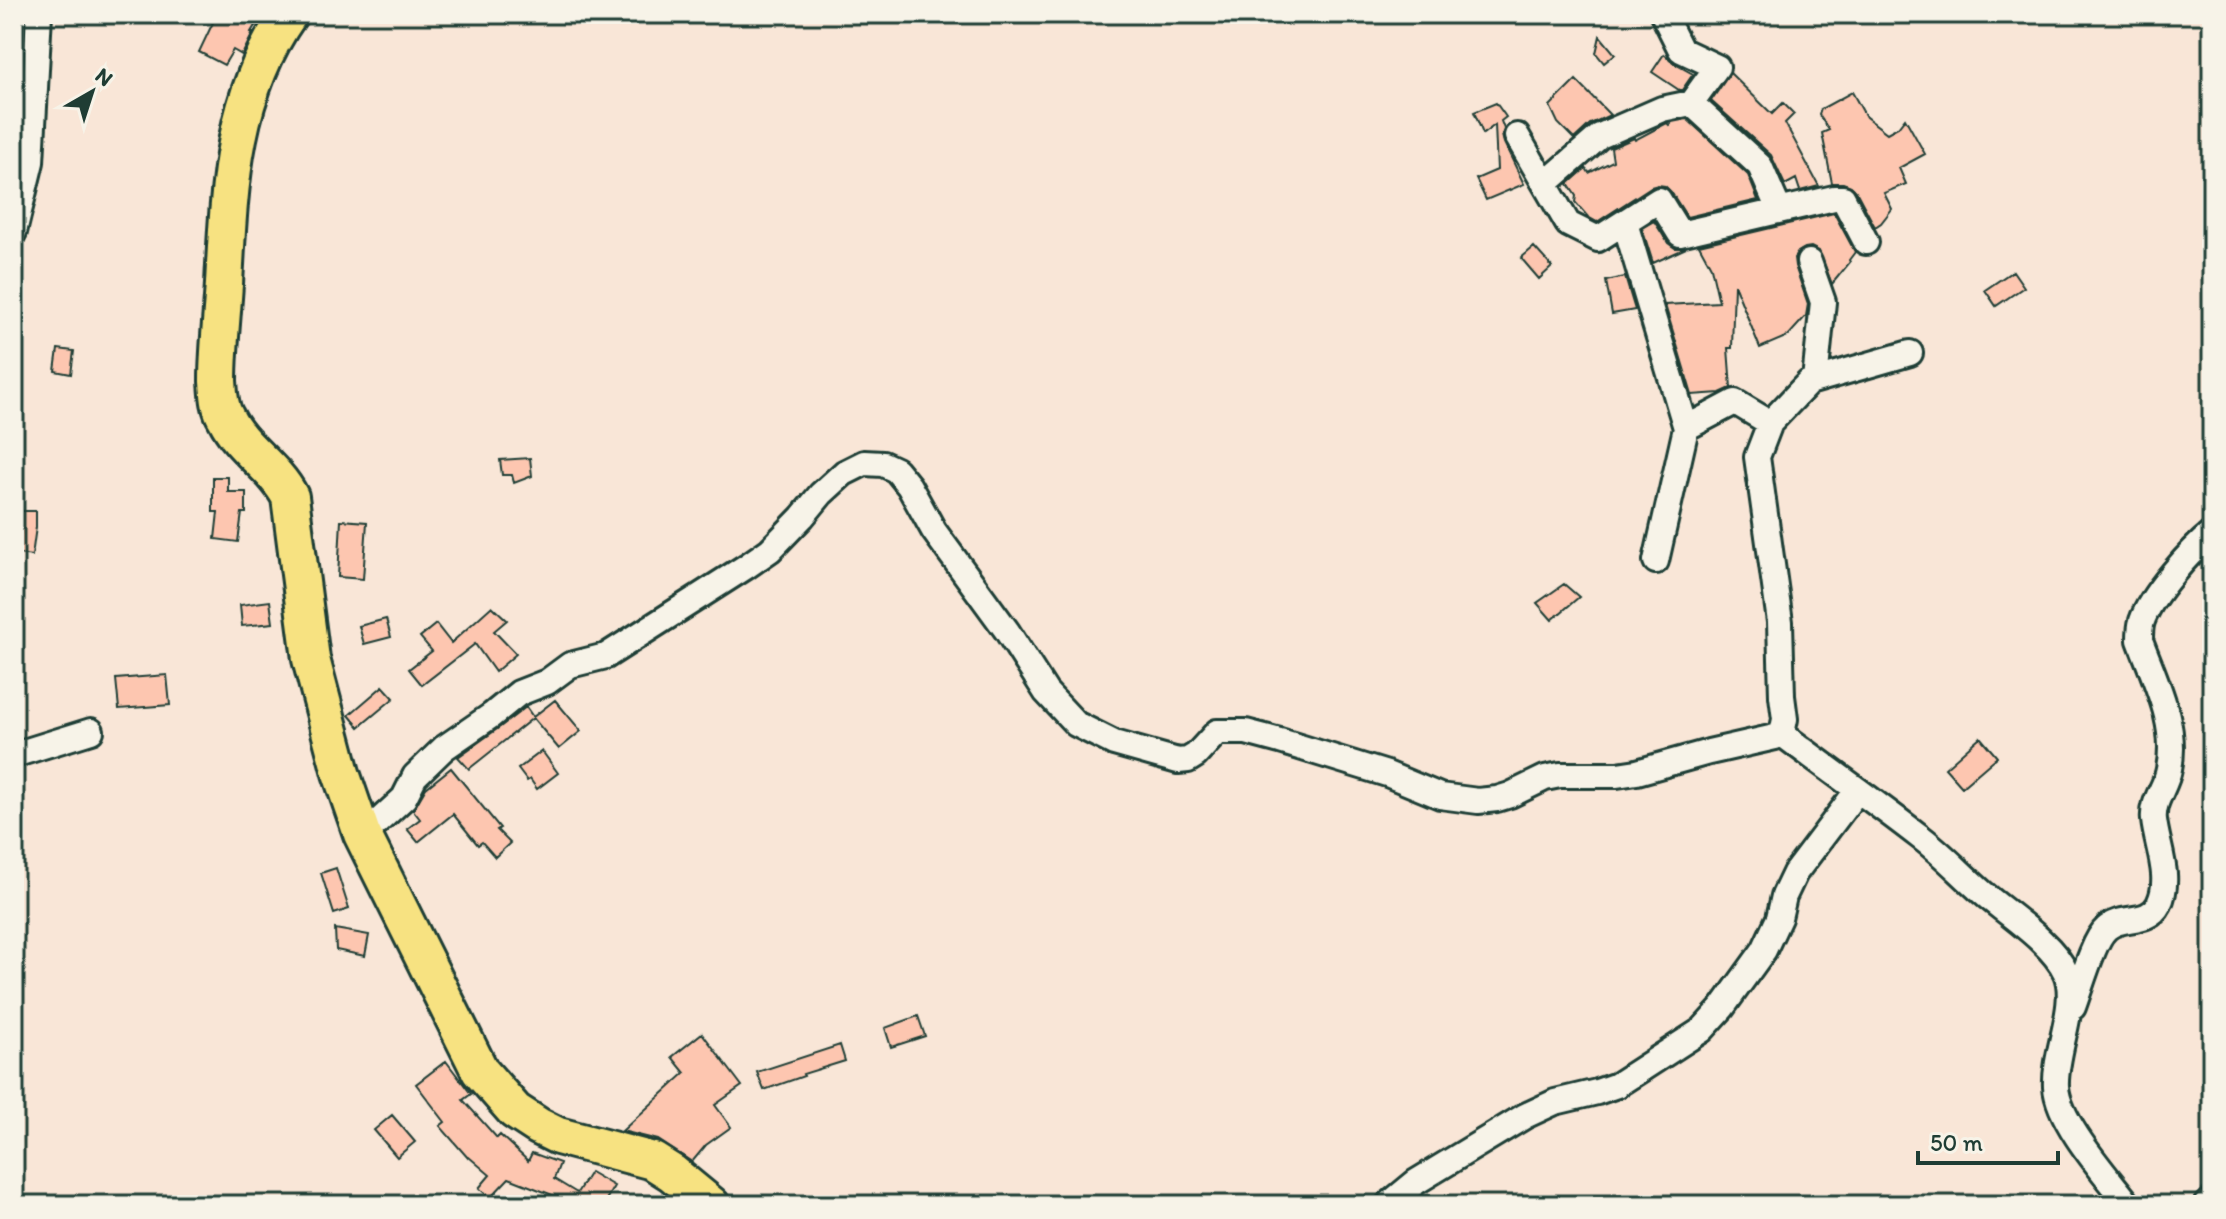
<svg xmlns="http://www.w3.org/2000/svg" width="2226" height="1219" font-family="Itim,sans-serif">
<rect width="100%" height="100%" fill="#f9e6d7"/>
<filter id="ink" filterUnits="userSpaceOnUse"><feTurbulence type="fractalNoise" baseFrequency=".0125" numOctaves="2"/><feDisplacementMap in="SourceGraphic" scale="16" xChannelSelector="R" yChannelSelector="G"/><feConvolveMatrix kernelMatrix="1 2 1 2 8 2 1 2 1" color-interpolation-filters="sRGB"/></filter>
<g filter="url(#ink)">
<path fill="#fdc6b0" stroke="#1f3d34" stroke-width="2" d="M 14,14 L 23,30 L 20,88 L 14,77 Z
M 217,14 L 262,14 L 251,32 L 253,33 L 242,55 L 233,50 L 224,65 L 199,52 Z
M 1600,36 L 1615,54 L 1604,63 L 1596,53 Z
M 1664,54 L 1675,64 L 1693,74 L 1682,90 L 1679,90 L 1652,72 Z
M 1730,73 L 1772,114 L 1783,103 L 1794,114 L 1785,123 L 1819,186 L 1800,191 L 1796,179 L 1785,185 L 1771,155 L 1711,101 Z
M 1576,80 L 1610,115 L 1590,124 L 1574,139 L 1558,123 L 1550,106 Z
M 1852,92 L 1866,117 L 1887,133 L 1898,127 L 1905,118 L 1925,154 L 1899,168 L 1906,184 L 1884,193 L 1892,209 L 1881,223 L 1875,227 L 1856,191 L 1851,186 L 1843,183 L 1832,183 L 1822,133 L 1829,130 L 1819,115 L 1821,109 Z
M 14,96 L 20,96 L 17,148 L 14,148 Z
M 1496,103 L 1506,117 L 1501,121 L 1504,129 L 1502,135 L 1504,143 L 1524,184 L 1486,200 L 1476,179 L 1497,170 L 1495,125 L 1483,134 L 1474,112 Z
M 1687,119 L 1748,175 L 1758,200 L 1687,217 L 1671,192 L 1665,186 L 1658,185 L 1651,187 L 1597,222 L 1588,217 L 1575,202 L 1576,196 L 1568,184 L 1586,168 L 1589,173 L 1613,161 L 1611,148 L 1634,138 L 1635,140 L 1667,123 L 1669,125 L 1672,122 Z
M 1834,213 L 1855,252 L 1849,260 L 1850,262 L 1832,284 L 1819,251 L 1811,247 L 1805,248 L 1798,252 L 1794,258 L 1795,266 L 1808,304 L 1806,316 L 1788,336 L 1760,348 L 1734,284 L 1732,348 L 1728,348 L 1731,388 L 1720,393 L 1692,395 L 1665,305 L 1719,302 L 1711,267 L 1699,245 Z
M 1654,221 L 1668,243 L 1675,248 L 1686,248 L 1653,263 L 1642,228 Z
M 1534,247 L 1552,267 L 1539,279 L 1521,258 Z
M 2013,271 L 2024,287 L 1996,306 L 1985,290 Z
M 1625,277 L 1635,310 L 1612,314 L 1606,281 Z
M 58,349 L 74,351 L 71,374 L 55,371 Z
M 530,458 L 532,476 L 514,483 L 512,475 L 502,475 L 500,460 Z
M 213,477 L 228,477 L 228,492 L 246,492 L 246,513 L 242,513 L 238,542 L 215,539 L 218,512 L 213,512 Z
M 17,511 L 36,511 L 36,527 L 32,556 L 17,554 L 21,530 L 18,530 Z
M 341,520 L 367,522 L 363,579 L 338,577 Z
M 1564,584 L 1579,597 L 1552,620 L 1537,603 Z
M 270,601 L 273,623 L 242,626 L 240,605 Z
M 492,606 L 507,620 L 494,631 L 516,654 L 495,672 L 475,644 L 422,685 L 409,669 L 432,651 L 420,637 L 436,624 L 451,643 Z
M 386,619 L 391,637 L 364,644 L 359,626 Z
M 167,675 L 170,705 L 119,709 L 116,679 Z
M 383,686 L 394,698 L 359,727 L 349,715 Z
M 555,700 L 581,731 L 559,749 L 533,718 L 469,769 L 458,757 L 500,727 L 526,707 L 533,717 Z
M 1980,737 L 1997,757 L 1962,787 L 1945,768 Z
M 542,751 L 558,773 L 537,789 L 530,779 L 527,781 L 518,769 Z
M 451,768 L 500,828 L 497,830 L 510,843 L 495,857 L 482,842 L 478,845 L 453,814 L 418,842 L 407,829 L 420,819 L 413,810 L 426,788 Z
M 336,868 L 349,909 L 334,914 L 321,873 Z
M 335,929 L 369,935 L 365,956 L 336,950 Z
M 918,1016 L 925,1036 L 891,1047 L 885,1028 Z
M 702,1033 L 742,1086 L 715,1105 L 731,1127 L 706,1145 L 692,1162 L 658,1140 L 622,1131 L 685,1073 L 672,1057 Z
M 840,1045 L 845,1061 L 803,1074 L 804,1076 L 764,1090 L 757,1072 Z
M 446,1061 L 471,1094 L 463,1100 L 497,1138 L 500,1135 L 528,1161 L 532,1153 L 560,1163 L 554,1179 L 577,1193 L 590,1172 L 614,1186 L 603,1205 L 549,1205 L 555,1196 L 509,1178 L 490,1198 L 479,1188 L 490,1175 L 469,1157 L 468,1158 L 440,1126 L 445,1122 L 416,1084 Z
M 392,1115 L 415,1142 L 397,1157 L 374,1130 Z"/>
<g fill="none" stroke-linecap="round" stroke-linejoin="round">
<g stroke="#1f3d34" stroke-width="30">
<path id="minor" d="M 1691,103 L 1760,166 L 1779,210
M 1517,136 L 1568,224 L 1598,239 L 1659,200 L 1680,234 L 1834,198 L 1843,198 L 1866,242
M 1545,184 L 1600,136 L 1662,109 L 1691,103 L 1717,67 L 1681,50 L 1663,14
M 1625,223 L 1686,428 L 1656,561
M 14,232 L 31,162 L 39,14
M 1809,262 L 1823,302 L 1815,380
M 1686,428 L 1735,402 L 1770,423
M 1782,734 C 1827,768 1874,801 1919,836 C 1942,853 1961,874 1983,893 C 2007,914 2053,943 2066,973 C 2079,1004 2054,1052 2056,1087 C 2058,1122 2107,1176 2129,1205
M 1782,734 L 1785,719 L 1782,696 L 1780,622 L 1757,457 L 1770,423 L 1809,382 L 1910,353
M 14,755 L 91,731
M 362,834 L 370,829 L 404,798 L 415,776 L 444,748 L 492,715 L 519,693 L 547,682 L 570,665 L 606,656 L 747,566 L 770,550 L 802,517 L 821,494 L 844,473 L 864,463 L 883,464 L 896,470 L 909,486 L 934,531 L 1007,631 L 1046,692 L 1076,724 L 1114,743 L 1178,761 L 1188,760 L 1196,755 L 1217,732 L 1246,732 L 1280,741 L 1387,774 L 1440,796 L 1478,801 L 1497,799 L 1510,795 L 1545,778 L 1560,775 L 1617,775 L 1637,772 L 1709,752 L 1775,737 L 1782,734
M 2073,1007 C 2080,989 2093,940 2106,929 C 2121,914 2148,926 2159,904 C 2172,878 2157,847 2154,820 C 2152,800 2166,788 2169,769 C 2178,724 2155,681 2140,640 C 2140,633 2140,627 2142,621 C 2151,595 2191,550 2212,533
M 1388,1205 L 1416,1182 L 1525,1116 L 1555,1102 L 1597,1092 L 1617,1085 L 1702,1030 L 1722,1008 L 1764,950 L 1779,918 L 1784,896 L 1795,873 L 1857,791
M 2207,1205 L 2212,1200"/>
</g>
<g stroke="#1f3d34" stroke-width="42">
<path id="highway" d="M 289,14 C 232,95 229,188 224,284 C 222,316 218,349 218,381 C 219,394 219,407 226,418 C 241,449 274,466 290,497 L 311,659 L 341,773 L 362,834 L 480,1071 L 515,1111 L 538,1126 L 558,1136 L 653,1161 L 672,1173 L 711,1205"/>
</g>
<use href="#minor" stroke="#f7f3e8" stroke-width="24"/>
<use href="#highway" stroke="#f7e281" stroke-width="36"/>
</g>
</g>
<rect width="2226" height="1219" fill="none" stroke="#f7f3e8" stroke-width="48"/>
<rect x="24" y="24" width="2178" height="1171" fill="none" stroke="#1f3d34" stroke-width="3" filter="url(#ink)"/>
<g transform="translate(92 92) rotate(39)" stroke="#f7f3e8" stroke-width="6" paint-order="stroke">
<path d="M0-6L14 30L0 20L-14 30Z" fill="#1f3d34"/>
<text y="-12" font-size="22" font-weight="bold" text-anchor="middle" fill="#1f3d34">N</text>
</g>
<path d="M1918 1151v12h140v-12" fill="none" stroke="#1f3d34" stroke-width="4"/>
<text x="1930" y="1151" font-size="24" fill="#1f3d34" stroke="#f7f3e8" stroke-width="6" paint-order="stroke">50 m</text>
</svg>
